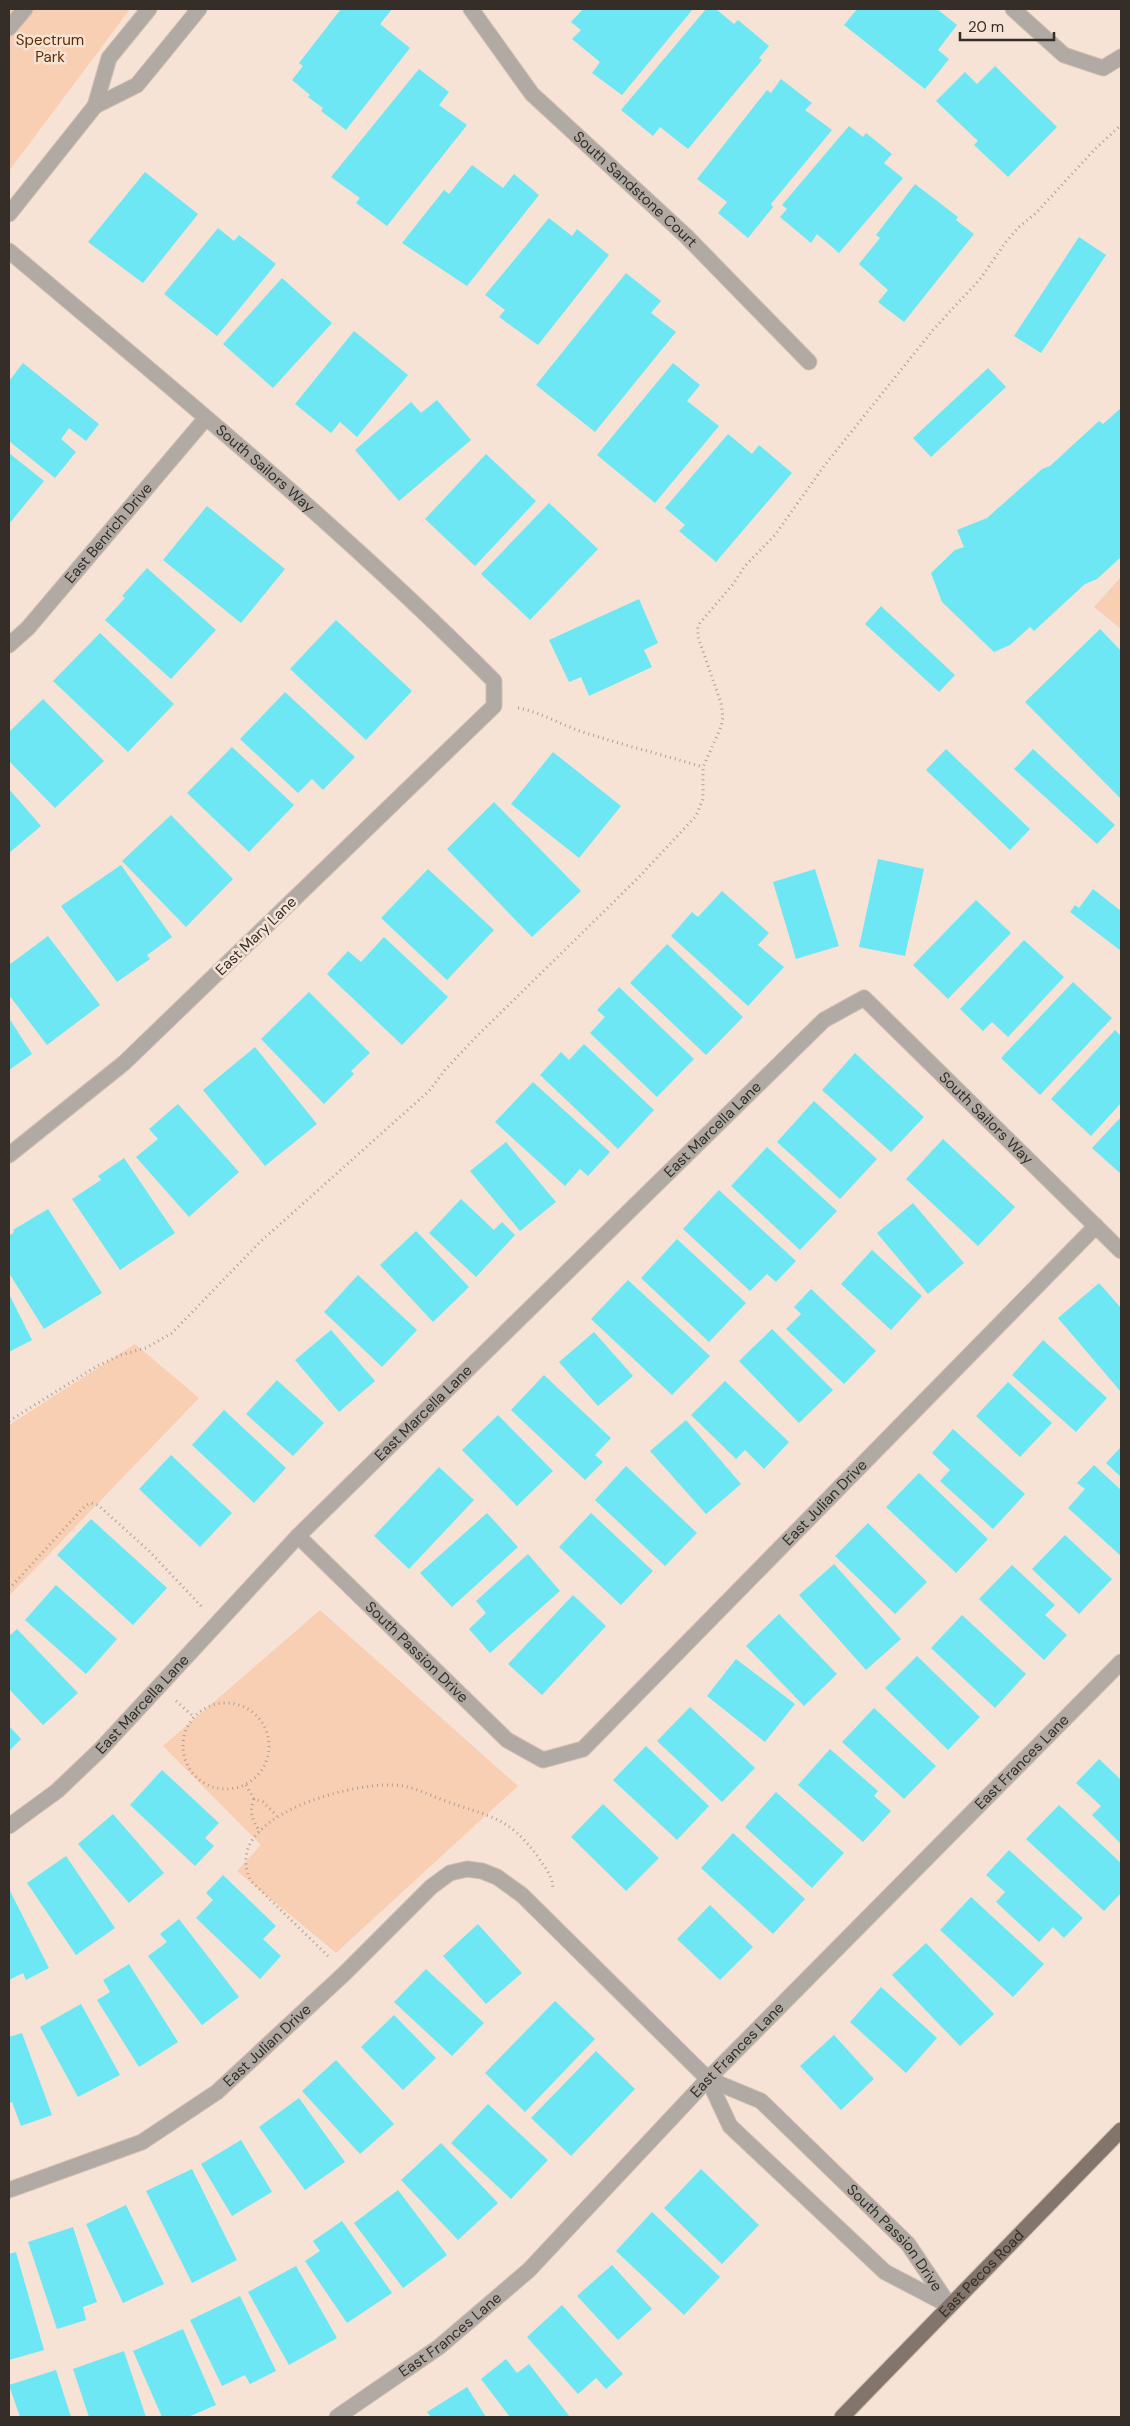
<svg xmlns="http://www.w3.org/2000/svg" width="1130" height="2426" font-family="'DM Sans',sans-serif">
<rect width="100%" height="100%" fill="#f6e3d5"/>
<path fill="#f9cfb3" d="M 9,9 L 130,9 L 9,171 Z
M 1121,577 L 1121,629 L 1094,607 Z
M 135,1344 L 199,1398 L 9,1596 L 9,1425 Z
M 320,1610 L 518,1786 L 336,1953 L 237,1871 L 261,1845 L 163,1746 Z"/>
<path fill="#6de7f3" d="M 341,9 L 392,9 L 380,24 L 410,48 L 346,130 L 321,111 L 323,108 L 308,97 L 310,95 L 292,80 L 303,66 L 299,63 Z
M 583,9 L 693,9 L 622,95 L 592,73 L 600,62 L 572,39 L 581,30 L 571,22 Z
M 706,9 L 716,9 L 734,24 L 738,20 L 769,46 L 759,58 L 762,60 L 688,149 L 660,127 L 653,136 L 621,110 Z
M 857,9 L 937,9 L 957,25 L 938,50 L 949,59 L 925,89 L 844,25 Z
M 995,66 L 1057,127 L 1008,177 L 974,145 L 978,141 L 936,101 L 965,72 L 977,84 Z
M 419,69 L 449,92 L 439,105 L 467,125 L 387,226 L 356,203 L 360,198 L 331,177 Z
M 781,79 L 812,103 L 805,110 L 832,130 L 771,204 L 773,207 L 748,238 L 718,213 L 727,202 L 697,179 L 767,90 L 771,93 Z
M 849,126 L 863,137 L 866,133 L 892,154 L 884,163 L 903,178 L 839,253 L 817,234 L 811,243 L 780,217 L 787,209 L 782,205 Z
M 472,165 L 503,188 L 514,174 L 539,195 L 467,286 L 402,243 L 444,190 L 449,194 Z
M 145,172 L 198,214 L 143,283 L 88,242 Z
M 915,184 L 958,217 L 956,220 L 974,234 L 904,322 L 878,302 L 888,290 L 859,264 L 880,238 L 876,235 Z
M 549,218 L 572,236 L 577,229 L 609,255 L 538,345 L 499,317 L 505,310 L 485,295 Z
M 218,228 L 234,241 L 239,235 L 276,264 L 217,336 L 164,294 Z
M 1079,237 L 1106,255 L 1041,353 L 1014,336 Z
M 626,273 L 661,301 L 651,313 L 676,332 L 595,432 L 536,385 Z
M 282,278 L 332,323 L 273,388 L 223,344 Z
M 354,331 L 408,375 L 357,437 L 340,422 L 331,433 L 295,404 Z
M 23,363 L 99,424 L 86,441 L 69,428 L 61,439 L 76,452 L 55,478 L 9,441 L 9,381 Z
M 673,363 L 700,385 L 687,401 L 719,426 L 655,503 L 597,455 Z
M 988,368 L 1006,387 L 931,457 L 913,438 Z
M 437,400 L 471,440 L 399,501 L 355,450 L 411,402 L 421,413 Z
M 1121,408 L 1121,557 L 1097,579 L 1085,584 L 1034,631 L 1030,627 L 1010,645 L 994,652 L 942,602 L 931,573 L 955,550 L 964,547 L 957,530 L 987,518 L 1042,469 L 1050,466 L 1099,421 L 1103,424 Z
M 728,434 L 752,454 L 759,445 L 792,473 L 716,562 L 679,531 L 685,525 L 665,508 Z
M 9,453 L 44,481 L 9,524 Z
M 486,454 L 536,501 L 475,566 L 425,519 Z
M 549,503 L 598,549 L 530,620 L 481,574 Z
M 207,506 L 285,569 L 241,623 L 163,560 Z
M 147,568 L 216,630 L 171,679 L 105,620 L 125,598 L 122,596 Z
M 639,599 L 658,643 L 644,650 L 652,667 L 589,696 L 581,677 L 569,682 L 549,640 Z
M 881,606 L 955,675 L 939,692 L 865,624 Z
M 336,620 L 412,691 L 366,740 L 290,669 Z
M 1100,629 L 1121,651 L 1121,799 L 1025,702 Z
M 100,633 L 174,704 L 128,752 L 53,681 Z
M 285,692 L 355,757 L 323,790 L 312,779 L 298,793 L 240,739 Z
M 43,699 L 104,761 L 55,808 L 9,761 L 9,732 Z
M 232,747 L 294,805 L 249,852 L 187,793 Z
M 946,749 L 1030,829 L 1010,850 L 926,770 Z
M 1033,749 L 1115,825 L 1097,844 L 1014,769 Z
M 553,752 L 621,806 L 579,858 L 511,804 Z
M 9,789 L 41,826 L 9,853 Z
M 494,802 L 581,891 L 532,937 L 447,849 Z
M 171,815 L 233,879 L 186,927 L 122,861 Z
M 878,859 L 924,869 L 905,956 L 859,947 Z
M 121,865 L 172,937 L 147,955 L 150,959 L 117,982 L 61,906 Z
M 428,869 L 494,930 L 447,980 L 381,918 Z
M 815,869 L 839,946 L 796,959 L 773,882 Z
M 1093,889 L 1121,911 L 1121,951 L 1070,912 L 1075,905 L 1079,908 Z
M 722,891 L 769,933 L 758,945 L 784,967 L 748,1006 L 671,936 L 692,912 L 698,917 Z
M 976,900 L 1011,933 L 948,999 L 913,965 Z
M 48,936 L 100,1005 L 47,1045 L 9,995 L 9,965 Z
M 384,937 L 448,997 L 402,1045 L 327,974 L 348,951 L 361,962 Z
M 1024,940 L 1064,977 L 1008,1037 L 992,1022 L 983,1031 L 960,1009 Z
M 667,944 L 743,1017 L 706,1055 L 630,983 Z
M 1073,982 L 1112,1018 L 1040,1095 L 1001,1058 Z
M 619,987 L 694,1059 L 657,1097 L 590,1033 L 605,1017 L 597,1010 Z
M 309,992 L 370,1053 L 351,1071 L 354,1074 L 324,1104 L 261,1039 Z
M 9,1018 L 32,1054 L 9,1070 Z
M 1115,1030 L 1121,1036 L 1121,1103 L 1091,1136 L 1051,1099 Z
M 584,1044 L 654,1110 L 618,1149 L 540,1075 L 561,1052 L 569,1060 Z
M 255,1047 L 317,1124 L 265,1166 L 203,1090 Z
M 855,1053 L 924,1117 L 891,1152 L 822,1090 Z
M 533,1082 L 610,1152 L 588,1176 L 580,1169 L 565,1186 L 495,1122 Z
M 814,1101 L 877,1159 L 840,1199 L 777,1142 Z
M 178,1104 L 239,1172 L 189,1217 L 136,1157 L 158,1139 L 149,1129 Z
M 1121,1117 L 1121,1174 L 1092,1148 Z
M 943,1139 L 1015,1207 L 978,1246 L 906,1179 Z
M 506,1142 L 556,1202 L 520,1231 L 470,1171 Z
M 767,1147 L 837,1211 L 800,1250 L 731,1186 Z
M 124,1158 L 175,1233 L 120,1270 L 72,1199 L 101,1180 L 98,1176 Z
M 719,1190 L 796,1261 L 776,1282 L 767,1274 L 750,1291 L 683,1229 Z
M 461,1199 L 494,1230 L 502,1222 L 515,1235 L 476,1277 L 429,1233 Z
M 913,1203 L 964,1263 L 928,1294 L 877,1233 Z
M 48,1209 L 102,1293 L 44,1329 L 9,1273 L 9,1236 L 14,1232 L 13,1230 Z
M 416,1231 L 469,1287 L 433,1322 L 380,1265 Z
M 677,1239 L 746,1303 L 709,1342 L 641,1278 Z
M 872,1250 L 922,1296 L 891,1330 L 841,1284 Z
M 358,1275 L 417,1330 L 382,1367 L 324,1312 Z
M 628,1280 L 710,1356 L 672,1395 L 591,1319 Z
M 1099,1283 L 1121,1308 L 1121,1392 L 1058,1318 Z
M 811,1289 L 876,1351 L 844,1384 L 786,1329 L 801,1314 L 794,1307 Z
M 9,1294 L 32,1340 L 9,1352 Z
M 772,1329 L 833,1390 L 799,1423 L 739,1361 Z
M 331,1330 L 375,1381 L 339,1412 L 295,1360 Z
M 594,1332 L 633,1376 L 598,1406 L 559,1362 Z
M 1043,1340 L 1107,1398 L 1076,1432 L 1012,1375 Z
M 544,1375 L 611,1438 L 595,1455 L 603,1462 L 585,1480 L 511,1410 Z
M 277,1380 L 324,1423 L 293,1456 L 246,1414 Z
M 725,1381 L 789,1442 L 764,1469 L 745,1450 L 736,1459 L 691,1415 Z
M 1008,1382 L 1052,1423 L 1020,1457 L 976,1416 Z
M 224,1410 L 286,1468 L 254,1503 L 192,1445 Z
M 498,1415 L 553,1471 L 517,1506 L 462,1450 Z
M 686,1420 L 741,1484 L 706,1514 L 650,1451 Z
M 953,1429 L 1025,1494 L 993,1529 L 940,1481 L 950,1470 L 932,1453 Z
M 1121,1447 L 1121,1477 L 1106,1463 Z
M 171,1455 L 232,1513 L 200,1547 L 139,1489 Z
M 1094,1465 L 1121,1490 L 1121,1556 L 1068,1508 L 1085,1489 L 1077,1483 Z
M 626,1466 L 697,1533 L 665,1566 L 595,1500 Z
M 439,1467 L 474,1500 L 409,1569 L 374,1536 Z
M 919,1473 L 988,1539 L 956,1573 L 886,1507 Z
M 487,1513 L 518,1547 L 452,1607 L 420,1573 Z
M 591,1513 L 653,1571 L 621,1605 L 559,1547 Z
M 91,1519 L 167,1588 L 133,1625 L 57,1555 Z
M 868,1523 L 927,1582 L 895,1614 L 835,1556 Z
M 1065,1535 L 1112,1579 L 1079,1614 L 1032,1569 Z
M 528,1554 L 560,1591 L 490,1653 L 469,1629 L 486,1613 L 476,1601 Z
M 834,1564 L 901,1639 L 866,1670 L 799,1595 Z
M 1012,1565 L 1055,1605 L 1045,1615 L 1067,1635 L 1044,1660 L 979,1599 Z
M 56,1585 L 117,1639 L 86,1674 L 25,1620 Z
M 573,1595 L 606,1626 L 542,1695 L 508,1664 Z
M 779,1614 L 837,1674 L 804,1706 L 746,1646 Z
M 962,1615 L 1026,1674 L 995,1708 L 931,1648 Z
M 17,1629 L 78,1693 L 43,1725 L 9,1689 L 9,1636 Z
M 917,1656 L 980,1717 L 948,1750 L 885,1688 Z
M 736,1659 L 795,1704 L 765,1742 L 707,1696 Z
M 690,1707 L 755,1768 L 722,1802 L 657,1741 Z
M 874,1708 L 936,1766 L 904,1799 L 842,1742 Z
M 9,1726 L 21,1739 L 9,1751 Z
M 646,1746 L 709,1806 L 677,1840 L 613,1780 Z
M 830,1749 L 878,1791 L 874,1796 L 891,1811 L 863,1842 L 798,1785 Z
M 1099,1759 L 1121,1780 L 1121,1844 L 1092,1815 L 1101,1806 L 1076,1783 Z
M 162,1770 L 219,1823 L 205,1838 L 214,1846 L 195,1866 L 130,1805 Z
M 776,1792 L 844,1853 L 812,1888 L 745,1827 Z
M 603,1804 L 659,1858 L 626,1891 L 571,1837 Z
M 1059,1805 L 1121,1863 L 1121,1893 L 1104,1911 L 1026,1839 Z
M 113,1814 L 164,1873 L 129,1903 L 78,1844 Z
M 733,1833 L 805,1899 L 773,1934 L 701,1868 Z
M 1009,1850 L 1083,1918 L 1064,1938 L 1053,1927 L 1039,1942 L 996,1902 L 1005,1892 L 986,1875 Z
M 66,1856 L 115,1928 L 76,1955 L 27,1883 Z
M 223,1875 L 276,1926 L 263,1939 L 281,1956 L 260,1979 L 196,1918 L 213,1900 L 206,1893 Z
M 9,1889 L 49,1968 L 26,1980 L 23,1973 L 9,1980 Z
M 971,1897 L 1044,1964 L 1013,1997 L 940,1930 Z
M 710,1905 L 753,1947 L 720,1980 L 677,1939 Z
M 179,1919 L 239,1997 L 202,2025 L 148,1956 L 167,1942 L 160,1934 Z
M 478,1924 L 522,1973 L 486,2004 L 443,1956 Z
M 926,1943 L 994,2014 L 960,2046 L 892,1975 Z
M 129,1964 L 178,2042 L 139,2067 L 97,2000 L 110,1992 L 103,1980 Z
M 426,1969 L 484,2023 L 452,2056 L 394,2002 Z
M 881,1987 L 937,2038 L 906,2073 L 850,2022 Z
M 555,2001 L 595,2039 L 525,2112 L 485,2073 Z
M 81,2004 L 120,2075 L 78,2097 L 40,2027 Z
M 394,2015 L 436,2058 L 403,2090 L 361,2047 Z
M 22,2033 L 52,2115 L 21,2126 L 12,2102 L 9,2103 L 9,2037 Z
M 834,2035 L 874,2079 L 841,2110 L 800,2066 Z
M 596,2051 L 635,2089 L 571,2156 L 531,2118 Z
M 336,2060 L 394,2124 L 360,2154 L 302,2091 Z
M 299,2098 L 345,2162 L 305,2190 L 259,2127 Z
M 488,2104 L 548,2160 L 511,2199 L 451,2143 Z
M 241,2140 L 272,2192 L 232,2216 L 201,2164 Z
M 441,2143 L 498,2203 L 458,2240 L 401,2180 Z
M 192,2169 L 237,2260 L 192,2283 L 146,2191 Z
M 701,2169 L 759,2225 L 722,2264 L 664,2208 Z
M 398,2190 L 447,2255 L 403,2288 L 354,2223 Z
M 126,2205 L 164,2284 L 123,2303 L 86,2224 Z
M 652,2212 L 720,2277 L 684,2315 L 616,2251 Z
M 342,2221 L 392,2293 L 347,2323 L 305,2261 L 320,2251 L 313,2241 Z
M 73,2227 L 97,2302 L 83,2307 L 86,2320 L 57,2329 L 28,2242 Z
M 16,2252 L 44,2350 L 9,2360 L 9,2254 Z
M 612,2265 L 652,2309 L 618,2340 L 577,2296 Z
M 296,2266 L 337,2338 L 289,2365 L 248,2292 Z
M 240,2296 L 276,2371 L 250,2384 L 245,2375 L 222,2386 L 190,2320 Z
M 562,2305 L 623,2374 L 606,2389 L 596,2378 L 578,2394 L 527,2337 Z
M 183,2329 L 216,2405 L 188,2417 L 162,2417 L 133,2351 Z
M 124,2351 L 146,2417 L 89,2417 L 73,2369 Z
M 506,2359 L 517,2373 L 529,2364 L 570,2417 L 510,2417 L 481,2379 Z
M 56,2370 L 71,2417 L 20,2417 L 9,2385 Z
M 467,2387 L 486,2417 L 431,2417 L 427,2412 Z"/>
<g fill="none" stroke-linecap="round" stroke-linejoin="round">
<g stroke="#cfbfb2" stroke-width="17">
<g id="minor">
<path id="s1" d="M 471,9 L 532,94 L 686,236 L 809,362"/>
<path d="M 1013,9 L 1064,55 L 1103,68 L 1121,57"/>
<path d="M 9,28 L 25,9"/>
<path d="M 95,106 L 137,85 L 199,9"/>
<path d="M 9,214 L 95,106 L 109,58 L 149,9"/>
<path id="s2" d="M 9,251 C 174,390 342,528 494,681 L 494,706 L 124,1063 L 9,1155"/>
<path id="s3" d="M 9,645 L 28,628 L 206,418"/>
<path id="s4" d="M 298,1536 L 507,1740 L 543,1760 L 583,1749 L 1096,1226"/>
<path id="s5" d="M 9,1826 L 57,1791 L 100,1750 L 298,1536 L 824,1020 L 864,998 L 1121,1251"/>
<path id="s6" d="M 708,2079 L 761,2101 L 908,2244 L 949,2305"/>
<path id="s7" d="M 9,2190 L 142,2142 L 217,2092 L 345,1973 L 431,1887 L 450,1873 L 467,1869 L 482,1871 L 497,1877 L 522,1895 L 708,2079 L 730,2126 L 885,2272 L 950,2306"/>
<path id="s8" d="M 337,2417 L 439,2347 L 529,2270 L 708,2079 L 1121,1662"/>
</g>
</g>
<g stroke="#cfbfb2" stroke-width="17">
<g id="major">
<path id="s9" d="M 842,2417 L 1121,2130"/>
</g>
</g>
<path stroke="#ad9e94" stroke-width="3" stroke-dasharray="1 4" stroke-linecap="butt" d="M 518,708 C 541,712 561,725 583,732 C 623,745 663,755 703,767
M 9,1421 L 97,1366 L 121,1355 L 146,1348 L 172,1333 L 259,1243 L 429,1091 L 445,1070 L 475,1038 L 638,878 L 696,816 L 703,799 L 703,767 L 721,727 L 723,717 L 721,703 L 698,637 L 698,628 L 700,623 L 734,583 L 744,567 L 775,535 L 824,466 L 933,330 L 981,278 L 1005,243 L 1019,227 L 1036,213 L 1095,149 L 1121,125
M 9,1589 L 85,1506 L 91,1503 L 98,1505 L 149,1551 L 202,1607
M 176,1701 L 194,1717
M183 1746a43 43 0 1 1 86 0a43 43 0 1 1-86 0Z
M 246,1785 L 254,1799 L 263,1802 L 277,1816
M 254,1799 C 249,1813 252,1819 260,1832
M 328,1956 L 251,1881 C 218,1817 350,1783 392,1785 C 411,1785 426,1794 443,1800 C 488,1817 508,1815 538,1857 C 546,1869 553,1876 553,1891"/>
<use href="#minor" stroke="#b1a9a3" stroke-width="15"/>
<use href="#major" stroke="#83756b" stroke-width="15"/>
</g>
<g text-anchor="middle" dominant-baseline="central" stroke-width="5" stroke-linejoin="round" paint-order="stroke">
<g font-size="15" fill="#5b2d02" stroke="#f6e3d5">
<text x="50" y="40">Spectrum<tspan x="50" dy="17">Park</tspan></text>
</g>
<g font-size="15" fill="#342d28" stroke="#f6e3d5">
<text stroke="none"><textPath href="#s1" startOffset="245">South Sandstone Court</textPath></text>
<text stroke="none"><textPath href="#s2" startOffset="336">South Sailors Way</textPath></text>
<text stroke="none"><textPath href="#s3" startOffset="150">East Benrich Drive</textPath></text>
<text transform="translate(256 936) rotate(-44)">East Mary Lane</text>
<text stroke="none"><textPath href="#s5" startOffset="1364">South Sailors Way</textPath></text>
<text stroke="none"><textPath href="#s5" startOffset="991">East Marcella Lane</textPath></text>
<text stroke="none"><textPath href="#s5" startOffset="586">East Marcella Lane</textPath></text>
<text stroke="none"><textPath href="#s4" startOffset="720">East Julian Drive</textPath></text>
<text stroke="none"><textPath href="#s4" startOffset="166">South Passion Drive</textPath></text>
<text stroke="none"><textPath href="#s5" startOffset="181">East Marcella Lane</textPath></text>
<text stroke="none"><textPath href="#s8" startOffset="950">East Frances Lane</textPath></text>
<text stroke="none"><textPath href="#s7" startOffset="300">East Julian Drive</textPath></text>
<text stroke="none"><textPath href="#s8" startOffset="545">East Frances Lane</textPath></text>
<text stroke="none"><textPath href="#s6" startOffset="249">South Passion Drive</textPath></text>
<text stroke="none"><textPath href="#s9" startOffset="200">East Pecos Road</textPath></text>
<text stroke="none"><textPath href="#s8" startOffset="140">East Frances Lane</textPath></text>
</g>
</g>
<rect width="1130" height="2426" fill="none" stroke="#342d28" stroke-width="20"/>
<path d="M960 32v8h94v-8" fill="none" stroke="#342d28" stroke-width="2.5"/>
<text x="968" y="32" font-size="15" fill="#342d28" stroke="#f6e3d5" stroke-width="4" paint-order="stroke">20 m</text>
</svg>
